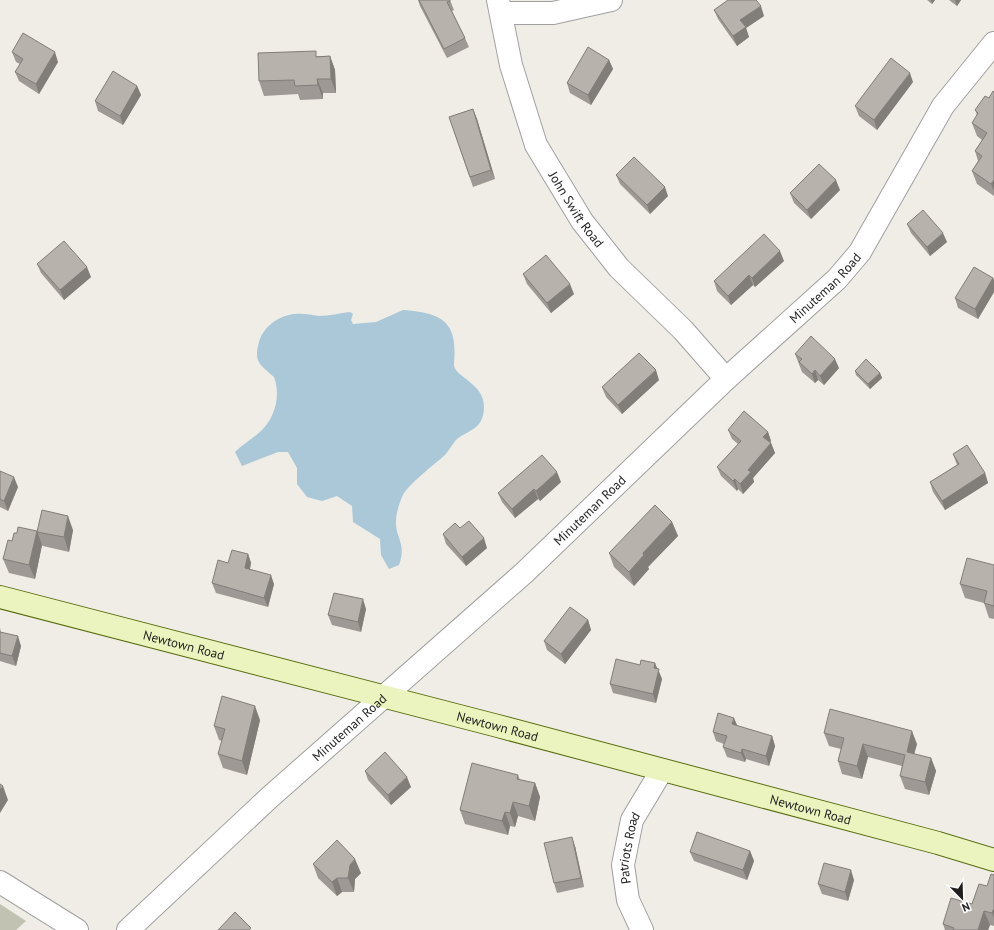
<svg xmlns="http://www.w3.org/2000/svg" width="994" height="930" font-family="'PT Sans',sans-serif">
<rect width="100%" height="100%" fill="#efede6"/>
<path fill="#c1c2b2" d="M 0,904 L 26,921 L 16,930 L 0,930 Z"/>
<path fill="#aac8d8" d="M 403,310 C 441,313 458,320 454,363 C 452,377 485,382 484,408 C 483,430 469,429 456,440 C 452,445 449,450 445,455 C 435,464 406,486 402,497 C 399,504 396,514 396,521 C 395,538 407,543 399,565 L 389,569 L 381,555 L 380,539 L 353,522 L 352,506 L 337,496 L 322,501 L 307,497 L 297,484 L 297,468 L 288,452 L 278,452 L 242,466 L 235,452 C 243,444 254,438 262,430 C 275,417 281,395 274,377 C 261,365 253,363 259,342 C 263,327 279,315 295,314 C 303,313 311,315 319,316 C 329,316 340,313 350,312 L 353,314 L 351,320 L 353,324 L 376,322 Z"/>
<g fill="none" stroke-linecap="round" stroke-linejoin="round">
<g stroke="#a0a0a0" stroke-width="24">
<g id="street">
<path id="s1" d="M 498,0 L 511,65 L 536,145 L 582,221 L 619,268 L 683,330 L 726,379"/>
<path d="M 501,13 L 553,13 L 611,0"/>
<path d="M 0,882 L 77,930"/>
<path id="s2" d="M 128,930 L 270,797 L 524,573 L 726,379 L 837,279 L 860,252 L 943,106 L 994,43"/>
<path id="s3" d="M 642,930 L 628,900 L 623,865 L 632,820 L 662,770"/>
</g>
</g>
<g stroke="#586d0e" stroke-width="24">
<g id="secondary">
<path id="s4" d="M 0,597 L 494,725 L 938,843 L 994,860"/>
</g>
</g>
<use href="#street" stroke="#fff" stroke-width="22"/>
<use href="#secondary" stroke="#ebf4be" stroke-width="22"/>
</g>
<path fill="#9e9994" d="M 418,0 L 450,0 L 454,10 L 452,11 L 465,38 L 469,47 L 447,58 L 420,6 Z
M 927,0 L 935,0 L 932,4 Z
M 949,0 L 961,0 L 957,6 Z
M 714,10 L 764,16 L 746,28 L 749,37 L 737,46 L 718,19 Z
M 12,52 L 58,62 L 39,94 L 19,81 L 15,72 L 20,64 L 16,62 Z
M 318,56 L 330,56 L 335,70 L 336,93 L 323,93 L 323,99 L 300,100 L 298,94 L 264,96 L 259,81 Z
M 609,60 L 613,69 L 591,105 L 570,93 L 567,83 Z
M 913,82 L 877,130 L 859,116 L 855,106 Z
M 137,86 L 141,95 L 123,125 L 98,111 L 95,101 Z
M 994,92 L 994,196 L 977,184 L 972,171 L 978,161 L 975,151 L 982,140 L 977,136 L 972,123 L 977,115 L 975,110 L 989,98 Z
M 473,109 L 477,119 L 495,179 L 473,187 L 449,117 Z
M 616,175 L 668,196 L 650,214 L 620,184 Z
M 840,190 L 811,219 L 794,203 L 790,193 Z
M 907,224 L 947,242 L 930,256 L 911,233 Z
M 784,261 L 755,287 L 753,285 L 731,305 L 717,291 L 714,281 Z
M 37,264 L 91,277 L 64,300 L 41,273 Z
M 523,274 L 574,294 L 551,313 L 527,284 Z
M 993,278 L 994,280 L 994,292 L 978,319 L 958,308 L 955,298 Z
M 795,354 L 839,368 L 824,385 L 818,380 L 815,383 L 802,372 Z
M 855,371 L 880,373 L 882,378 L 870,389 L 856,375 Z
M 659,380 L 622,414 L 606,397 L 602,387 Z
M 728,430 L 768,432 L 771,441 L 770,442 L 771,443 L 775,453 L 753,478 L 754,482 L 743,494 L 738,489 L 737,491 L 721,476 L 717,467 L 738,444 L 732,439 Z
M 953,454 L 985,473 L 988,483 L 945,510 L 933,492 L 930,482 L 957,465 Z
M 0,471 L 18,487 L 8,511 L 0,507 Z
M 561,482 L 540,501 L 538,499 L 515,518 L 502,502 L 498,493 Z
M 672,522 L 678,536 L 648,567 L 649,569 L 634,586 L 614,567 L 609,553 Z
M 73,530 L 69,552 L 43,546 L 42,545 L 35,579 L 9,573 L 3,559 L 12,541 L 17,533 L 37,531 Z
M 443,534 L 487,548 L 466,566 L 446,544 Z
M 248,554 L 251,563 L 250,569 L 274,584 L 268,607 L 216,593 L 212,583 L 228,563 Z
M 994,565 L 994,619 L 989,618 L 984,603 L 965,598 L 960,584 Z
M 366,609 L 361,632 L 332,625 L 328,615 Z
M 588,620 L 591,630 L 565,664 L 547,650 L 544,641 Z
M 0,628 L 1,632 L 21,646 L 16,666 L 0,661 Z
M 658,669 L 662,679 L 656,703 L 613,693 L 610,684 Z
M 260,720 L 247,775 L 223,768 L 218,754 L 222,741 L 219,740 L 214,726 Z
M 737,726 L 772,736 L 775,746 L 769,766 L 746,759 L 745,762 L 727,757 L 723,747 L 724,744 L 716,741 L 713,732 Z
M 824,733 L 917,744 L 914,754 L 931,758 L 936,771 L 929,795 L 905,789 L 900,776 L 902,766 L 868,757 L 862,779 L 842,774 L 838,761 L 841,749 L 829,746 Z
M 365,771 L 411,787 L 391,805 L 368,780 Z
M 518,775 L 520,780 L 535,783 L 540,797 L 535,821 L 518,816 L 515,827 L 510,826 L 508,835 L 465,824 L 460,810 Z
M 575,846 L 584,887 L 557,893 L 554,883 Z
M 750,851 L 754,861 L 747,880 L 694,861 L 690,852 Z
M 313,864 L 361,873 L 355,879 L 354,892 L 342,892 L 337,896 L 318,878 Z
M 994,875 L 994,926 L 990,925 L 988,930 L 945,930 L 943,924 L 972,904 L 987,886 Z
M 854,880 L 848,901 L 822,894 L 818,884 Z"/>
<path fill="#817d78" d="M 931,0 L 935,0 L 932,4 Z
M 955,0 L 961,0 L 957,6 Z
M 761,6 L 764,16 L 746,28 L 749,37 L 737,46 L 733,36 L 740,20 Z
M 55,52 L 58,62 L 39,94 L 36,84 Z
M 330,56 L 335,70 L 336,93 L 331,79 Z
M 609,60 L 613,69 L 591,105 L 588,95 Z
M 910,73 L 913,82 L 877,130 L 874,120 Z
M 317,79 L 323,93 L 323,99 L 318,85 Z
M 137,86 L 141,95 L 123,125 L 120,116 Z
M 473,109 L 477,119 L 495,179 L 491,170 Z
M 836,180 L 840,190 L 811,219 L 807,210 Z
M 994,180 L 994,191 L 991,184 Z
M 665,187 L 668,196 L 650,214 L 647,205 Z
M 943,233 L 947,242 L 930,256 L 927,247 Z
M 780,251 L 784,261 L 755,287 L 752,278 Z
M 87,267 L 91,277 L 64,300 L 60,290 Z
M 749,275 L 753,285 L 731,305 L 728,296 Z
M 993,278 L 994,280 L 994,292 L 978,319 L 975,309 Z
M 570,284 L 574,294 L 551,313 L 547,303 Z
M 835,359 L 839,368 L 824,385 L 820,376 Z
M 656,370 L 659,380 L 622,414 L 618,405 Z
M 815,370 L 818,380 L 815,383 L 812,374 Z
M 880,373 L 882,378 L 870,389 L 868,384 Z
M 768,432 L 771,441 L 767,446 L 763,437 Z
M 771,443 L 775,453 L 753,478 L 754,482 L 743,494 L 740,484 L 748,470 Z
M 557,472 L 561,482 L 540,501 L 536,491 Z
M 985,473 L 988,483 L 945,510 L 942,501 Z
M 14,477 L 18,487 L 8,511 L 4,501 Z
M 735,479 L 738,489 L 737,491 L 733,481 Z
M 534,489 L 538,499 L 515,518 L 512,509 Z
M 68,516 L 73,530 L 69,552 L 64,537 Z
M 672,522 L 678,536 L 648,567 L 649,569 L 634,586 L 629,572 L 643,553 Z
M 37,531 L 42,545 L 35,579 L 29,565 Z
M 484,538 L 487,548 L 466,566 L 462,557 Z
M 248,554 L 251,563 L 248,578 L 245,568 Z
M 271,575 L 274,584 L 268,607 L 264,598 Z
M 363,599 L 366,609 L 361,632 L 358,622 Z
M 588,620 L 591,630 L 565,664 L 561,654 Z
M 18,636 L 21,646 L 16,666 L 12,656 Z
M 655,663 L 662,679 L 656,703 L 653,694 L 654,668 Z
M 255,706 L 260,720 L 247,775 L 242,761 Z
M 734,718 L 738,727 L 732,724 Z
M 912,731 L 917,744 L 911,765 L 907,752 Z
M 772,736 L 775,746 L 769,766 L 766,756 Z
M 863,744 L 868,757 L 862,779 L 857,766 Z
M 742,749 L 746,759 L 745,762 L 741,753 Z
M 931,758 L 936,771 L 929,795 L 925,782 Z
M 407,777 L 411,787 L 391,805 L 388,795 Z
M 535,783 L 540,797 L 535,821 L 529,806 Z
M 3,786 L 8,800 L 0,813 L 0,790 Z
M 513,802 L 518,816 L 515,827 L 510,813 Z
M 505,812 L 510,826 L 508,835 L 502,821 Z
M 572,837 L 575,846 L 584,887 L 581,878 Z
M 750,851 L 754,861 L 747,880 L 743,870 Z
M 355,859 L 361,873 L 355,879 L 354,892 L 348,878 L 350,865 Z
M 851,870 L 854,880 L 848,901 L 845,892 Z
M 337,878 L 342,892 L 337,896 L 332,882 Z
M 993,910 L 994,912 L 994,918 L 992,913 Z
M 984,911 L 990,925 L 988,930 L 978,930 Z"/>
<path fill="#b8b2ac" stroke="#817d78" d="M 419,0 L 450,0 L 450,1 L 447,2 L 465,38 L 444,49 Z
M 728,0 L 756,0 L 761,6 L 740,20 L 746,27 L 733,36 L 714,10 Z
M 23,33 L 55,52 L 36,84 L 15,72 L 23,59 L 12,52 Z
M 588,47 L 609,60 L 588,95 L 567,83 Z
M 316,51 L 316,57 L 330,56 L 331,79 L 317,79 L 318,85 L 295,86 L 294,80 L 259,81 L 258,53 Z
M 891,58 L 910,73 L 874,120 L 855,106 Z
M 113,71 L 137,86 L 120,116 L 95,101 Z
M 993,91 L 994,92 L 994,180 L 991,184 L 972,171 L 982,156 L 975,151 L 987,133 L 972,123 L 978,113 L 975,110 L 985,96 L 989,98 Z
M 473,109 L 491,170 L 470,177 L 449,117 Z
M 634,157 L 665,187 L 647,205 L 616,175 Z
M 819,164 L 836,180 L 807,210 L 790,193 Z
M 923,210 L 943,233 L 927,247 L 907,224 Z
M 764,234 L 780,251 L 752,278 L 749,275 L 728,296 L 714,281 Z
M 64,241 L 87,267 L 60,290 L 37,264 Z
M 546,255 L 570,284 L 547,303 L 523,274 Z
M 974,267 L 993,278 L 975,309 L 955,298 Z
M 811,336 L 835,359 L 820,376 L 815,370 L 812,374 L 799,362 L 802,359 L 795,354 Z
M 639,353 L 656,370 L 618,405 L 602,387 Z
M 866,359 L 880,373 L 868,384 L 855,371 Z
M 744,411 L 768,432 L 763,437 L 771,443 L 748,470 L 751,472 L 740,484 L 735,479 L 733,481 L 717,467 L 741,441 L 728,430 Z
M 967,445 L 985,473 L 942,501 L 930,482 L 959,464 L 953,454 Z
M 542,455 L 557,472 L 536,491 L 534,489 L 512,509 L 498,493 Z
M 0,471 L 14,477 L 4,501 L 0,499 Z
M 655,505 L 672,522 L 643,553 L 644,555 L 629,572 L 609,553 Z
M 42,510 L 68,516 L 64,537 L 37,532 Z
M 469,521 L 484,538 L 462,557 L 443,534 L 455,523 L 460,528 Z
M 18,527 L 37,531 L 29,565 L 3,559 L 8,540 L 12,541 L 14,533 L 17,533 Z
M 232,550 L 248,554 L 245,568 L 271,575 L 264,598 L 212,583 L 218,560 L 228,563 Z
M 967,558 L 994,565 L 994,606 L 984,603 L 987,591 L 960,584 Z
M 334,593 L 363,599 L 358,622 L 328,615 Z
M 570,607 L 588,620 L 561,654 L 544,641 Z
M 0,632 L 18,636 L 12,656 L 0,653 Z
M 616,659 L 640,665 L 641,660 L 655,663 L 654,668 L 659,669 L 653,694 L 610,684 Z
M 222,696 L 255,706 L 242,761 L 218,754 L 225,729 L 214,726 Z
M 830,709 L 912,731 L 907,752 L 931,758 L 925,782 L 900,776 L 905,755 L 863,744 L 857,766 L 838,761 L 844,738 L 824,733 Z
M 718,713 L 734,718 L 732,724 L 772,736 L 766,756 L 742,749 L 741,753 L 723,747 L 727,736 L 713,732 Z
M 385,752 L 407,777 L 388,795 L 365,771 Z
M 472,763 L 518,775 L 517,779 L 535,783 L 529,806 L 513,802 L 510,813 L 505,812 L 502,821 L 460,810 Z
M 0,784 L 3,786 L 0,790 Z
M 697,832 L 750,851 L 743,870 L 690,852 Z
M 572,837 L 581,878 L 554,883 L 544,843 Z
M 337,840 L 355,859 L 350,865 L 348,878 L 337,878 L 332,882 L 313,864 Z
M 824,863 L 851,870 L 845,892 L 818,884 Z
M 991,874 L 994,875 L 994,910 L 993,910 L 992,913 L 984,911 L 978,930 L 953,930 L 954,928 L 943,924 L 951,898 L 972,904 L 979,884 L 987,886 Z
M 235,912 L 251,928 L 249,930 L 218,930 Z"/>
<g text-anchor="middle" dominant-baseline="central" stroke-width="3.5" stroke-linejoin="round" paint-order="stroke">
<g font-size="13" fill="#1f1f1f" stroke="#fff">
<text stroke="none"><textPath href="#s1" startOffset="226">John Swift Road</textPath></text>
<text stroke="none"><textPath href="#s2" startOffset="948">Minuteman Road</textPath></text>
<text stroke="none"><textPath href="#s2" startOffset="624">Minuteman Road</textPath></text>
<text stroke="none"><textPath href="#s4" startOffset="190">Newtown Road</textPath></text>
<text stroke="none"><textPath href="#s4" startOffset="514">Newtown Road</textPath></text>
<text stroke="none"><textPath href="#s2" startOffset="300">Minuteman Road</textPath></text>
<text stroke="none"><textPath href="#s4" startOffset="838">Newtown Road</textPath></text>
<text stroke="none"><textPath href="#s3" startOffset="86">Patriots Road</textPath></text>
</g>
</g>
<g transform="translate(962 898) rotate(157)" stroke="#ffffff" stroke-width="3" paint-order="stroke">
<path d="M0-3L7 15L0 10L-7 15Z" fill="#1f1f1f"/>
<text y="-6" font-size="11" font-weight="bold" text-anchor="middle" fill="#1f1f1f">N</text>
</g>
</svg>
